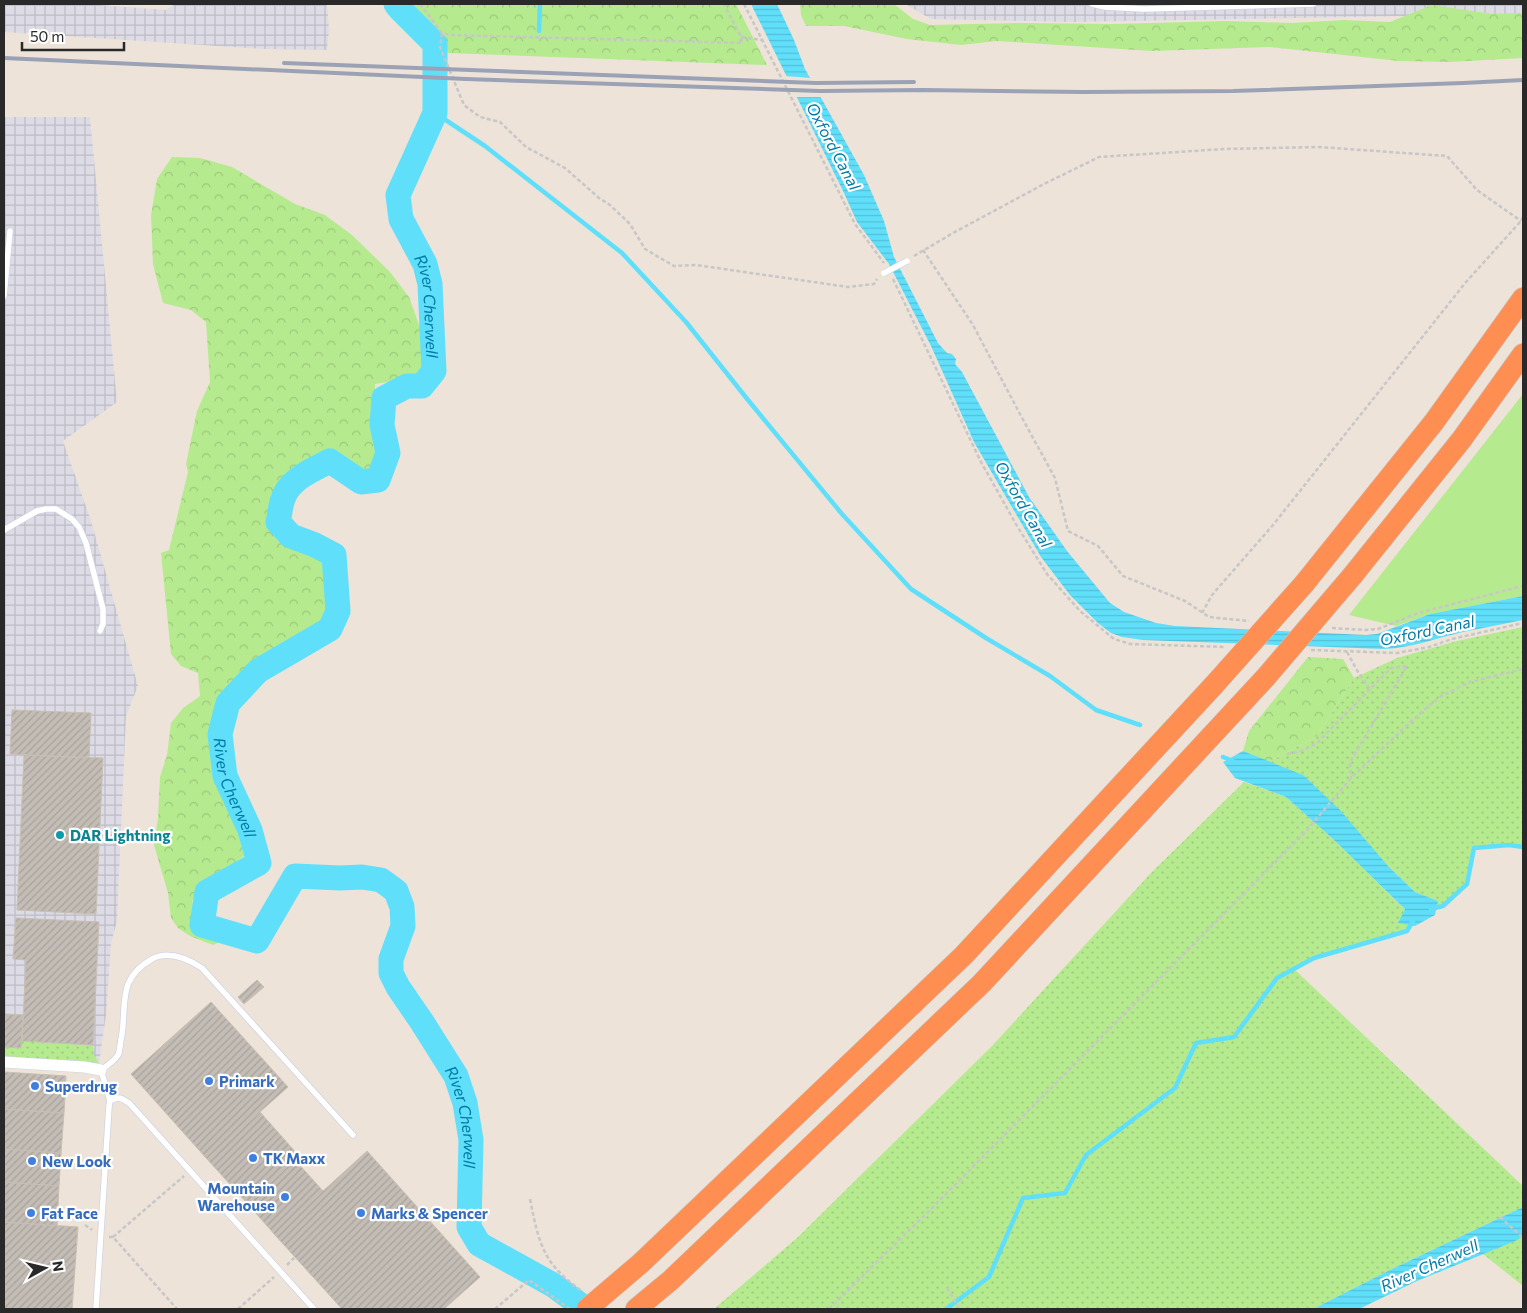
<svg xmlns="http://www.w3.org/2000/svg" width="1527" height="1313" font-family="Commissioner,sans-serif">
<defs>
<pattern id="industrial-grid" width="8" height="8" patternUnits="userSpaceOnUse" patternTransform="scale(1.25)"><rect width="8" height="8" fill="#dddbe5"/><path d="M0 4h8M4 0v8" fill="none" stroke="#bebcc4"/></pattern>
<pattern id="grass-dots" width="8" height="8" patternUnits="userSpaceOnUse" patternTransform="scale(1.25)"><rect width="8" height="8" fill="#b6ea8f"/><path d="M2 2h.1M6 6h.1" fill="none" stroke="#9cc97b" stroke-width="1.8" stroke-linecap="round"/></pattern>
<pattern id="forest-crowns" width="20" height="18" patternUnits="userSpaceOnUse" patternTransform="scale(1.25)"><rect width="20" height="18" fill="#b6ea8f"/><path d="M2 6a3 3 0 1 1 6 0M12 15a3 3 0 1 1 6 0" fill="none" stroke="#9cc97b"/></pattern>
<pattern id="water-rules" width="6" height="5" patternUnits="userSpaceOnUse" patternTransform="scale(1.25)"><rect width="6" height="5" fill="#60dffb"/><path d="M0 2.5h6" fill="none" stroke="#53bfd7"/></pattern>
<pattern id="building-hatch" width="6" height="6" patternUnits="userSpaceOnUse" patternTransform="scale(1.25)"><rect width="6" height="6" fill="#c4bdb6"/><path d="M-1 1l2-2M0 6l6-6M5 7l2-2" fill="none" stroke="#a8a29c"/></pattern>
</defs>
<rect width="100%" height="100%" fill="#ede3d9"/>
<path fill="url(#industrial-grid)" d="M 4,4 L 86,4 L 166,10 L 175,4 L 327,4 L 329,30 L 327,50 L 264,49 L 4,32 Z
M 905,4 L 1523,4 L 1523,29 L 1408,16 L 1070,22 L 931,19 Z
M 4,117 L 90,117 L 117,402 L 63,441 L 91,521 L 138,686 L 126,716 L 117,921 L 111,943 L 106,1015 L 99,1063 L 4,1058 Z"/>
<path fill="url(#grass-dots)" d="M 1523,627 L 1523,847 L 1509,845 L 1474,848 L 1467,884 L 1443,906 L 1436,907 L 1438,901 L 1415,892 L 1388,866 L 1268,762 L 1317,736 L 1354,678 L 1397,658 L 1457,641 Z
M 1244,782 L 1286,797 L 1333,839 L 1405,909 L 1399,923 L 1411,925 L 1407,931 L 1314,958 L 1294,969 L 1523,1186 L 1523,1207 L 1394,1268 L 1313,1309 L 714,1309 L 797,1238 L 992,1046 L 1151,873 Z
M 22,1041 L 93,1045 L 94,1055 L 99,1063 L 4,1058 L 4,1047 L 21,1048 Z
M 1523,1237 L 1523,1286 L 1483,1254 Z"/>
<path fill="url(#forest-crowns)" d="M 412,4 L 736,4 L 767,65 L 448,53 Z
M 800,4 L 894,4 L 913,19 L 930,25 L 1019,23 L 1113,24 L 1226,21 L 1292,23 L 1344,20 L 1390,22 L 1432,5 L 1493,14 L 1522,13 L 1523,58 L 1449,62 L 1399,61 L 1269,47 L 1152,51 L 997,41 L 961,45 L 907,39 L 844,26 L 806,26 L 801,15 Z
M 172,157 L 200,158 L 232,167 L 295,204 L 325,215 L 352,235 L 390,272 L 409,297 L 422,333 L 423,372 L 400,380 L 375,384 L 376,429 L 381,454 L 377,464 L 362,476 L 353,470 L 338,451 C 314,457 263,494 277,524 C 283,539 313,552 328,559 L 332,573 L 329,587 L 327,611 L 318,628 L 286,641 L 248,666 L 224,702 L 213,744 L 217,769 L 228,805 L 236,818 L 242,835 L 244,856 L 204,884 L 192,901 L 201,930 L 224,940 L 213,945 L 190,936 L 178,928 L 171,918 L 168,893 L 154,845 L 158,818 L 160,777 L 167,755 L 171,723 L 183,708 L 200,696 L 198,673 L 181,666 L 171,654 L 161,553 L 169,550 L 188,472 L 186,464 L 197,411 L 210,382 L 206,322 L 191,310 L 163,303 L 153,264 L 151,215 L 157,179 Z
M 1308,657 L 1343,659 L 1354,678 L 1317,736 L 1268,762 L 1243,751 L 1249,731 Z"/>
<path fill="#b6ea8f" d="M 1523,394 L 1523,596 L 1430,614 L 1396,626 L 1349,615 Z"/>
<path fill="url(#water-rules)" d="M 751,4 L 777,4 L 794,40 L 805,69 L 864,175 L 884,221 L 894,257 L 938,343 L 947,353 L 952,354 L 956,359 L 955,364 L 962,372 L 1029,497 L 1067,551 L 1110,603 L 1124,612 L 1156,623 L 1175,626 L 1366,635 L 1377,634 L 1430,614 L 1523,596 L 1523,620 C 1503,624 1483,628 1463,632 C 1436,638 1412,648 1384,649 L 1143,640 L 1122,637 L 1111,633 L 1098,623 L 1070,595 L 1041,557 L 974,442 L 931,346 L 889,264 L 857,222 L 844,193 Z
M 1243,751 L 1303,775 L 1340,810 L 1388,866 L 1415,892 L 1438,901 L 1435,915 L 1415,926 L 1398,923 L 1405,909 L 1333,839 L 1286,797 L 1235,778 L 1223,762 Z
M 1523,1207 L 1523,1237 L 1513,1242 L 1417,1281 L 1359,1309 L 1313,1309 L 1394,1268 Z"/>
<path fill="#ede3d9" d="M 784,76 L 813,78 L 823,97 L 794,97 Z"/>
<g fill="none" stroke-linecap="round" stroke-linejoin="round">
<path stroke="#60dffb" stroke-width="4.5" d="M 539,31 L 540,4
M 435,113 L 485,146 L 622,253 L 686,322 L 748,400 L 842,514 L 911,589 L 986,638 L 1050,676 L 1096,710 L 1140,725
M 1223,757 L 1233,761
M 1431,909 L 1443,906 L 1467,884 L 1474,848 L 1509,845 L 1523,847
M 946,1309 L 989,1277 L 1023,1198 L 1065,1193 L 1086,1155 L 1175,1088 L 1196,1043 L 1234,1037 L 1277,978 L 1314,958 L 1407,931 L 1414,919"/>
<path stroke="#60dffb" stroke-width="25" id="s1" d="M 396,4 L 401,10 L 435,44 L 435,113 L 398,195 L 401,219 L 425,264 L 430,284 L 434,371 L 422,386 L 407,386 L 384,398 L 382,425 L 388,453 L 378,480 L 361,482 L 330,461 C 312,470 287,480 282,502 C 280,508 280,515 278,522 L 291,536 L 315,545 L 334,555 L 338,611 L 330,629 L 258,671 L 228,703 L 220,734 L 225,776 L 250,830 L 259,863 L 207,892 L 202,925 L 257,941 L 295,876 L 340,878 L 362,877 L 381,880 L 396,891 L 402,907 L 403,926 L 391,959 L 391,973 L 398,987 L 422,1022 L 456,1076 L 465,1103 L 471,1140 L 469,1227 L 479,1244 L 553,1285 L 586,1309"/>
</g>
<path fill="url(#building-hatch)" stroke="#c8bfb3" d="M 12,710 L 91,713 L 89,758 L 10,754 Z
M 24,755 L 103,758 L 96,914 L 17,910 Z
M 16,918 L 99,922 L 93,1045 L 22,1041 L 26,960 L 13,959 Z
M 257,980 L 264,987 L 244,1004 L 238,997 Z
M 211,1002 L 288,1087 L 207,1159 L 131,1074 Z
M 4,1014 L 23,1015 L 21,1048 L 4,1047 Z
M 4,1072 L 66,1076 L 64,1113 L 4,1109 Z
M 4,1109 L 64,1113 L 61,1153 L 4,1149 Z
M 260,1112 L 299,1156 L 247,1203 L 207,1159 Z
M 4,1149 L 61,1153 L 59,1186 L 4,1182 Z
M 367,1151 L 480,1277 L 444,1309 L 342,1309 L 275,1235 Z
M 295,1160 L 323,1191 L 275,1235 L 247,1203 Z
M 4,1182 L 59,1186 L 57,1226 L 4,1222 Z
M 4,1222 L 78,1227 L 72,1309 L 4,1309 Z"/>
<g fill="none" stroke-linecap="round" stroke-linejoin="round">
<g stroke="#ced4e4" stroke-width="7">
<path id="lane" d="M 1092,4 L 1105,7 L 1144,9 L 1313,4
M 4,296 L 10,231
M 4,530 L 37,511 L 46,509 L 56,509 L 72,519 L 79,527 L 86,543 L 103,609 L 103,624 L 100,631
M 110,1101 L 101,1070 C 107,1066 114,1061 118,1055 C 120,1051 120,1044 121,1040 C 128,1006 115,980 152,959 C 169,950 188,959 202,968 L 353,1135
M 110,1101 C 119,1095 123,1099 130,1104 L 314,1309
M 96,1309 L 109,1106 L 110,1101"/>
</g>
<g stroke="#ced4e4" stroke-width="12">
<path id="street" d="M 4,1062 L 84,1067 L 101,1070"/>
</g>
<g stroke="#c7c7c7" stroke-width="22">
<path id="highway" d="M 1353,575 L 1462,439 L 1523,354
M 1304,584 L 1434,422 L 1523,298
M 641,1263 L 964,955 L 1214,685
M 636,1309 L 671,1280 L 982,983 L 1266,677"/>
</g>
<path stroke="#c7c7c7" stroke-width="2.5" stroke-dasharray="4 2.5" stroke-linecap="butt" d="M 420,4 L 442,33 L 451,35 L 742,43 L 741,37 L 724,4
M 744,4 L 855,224 L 884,263
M 442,33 L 440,47 L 464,105 L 480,117 L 500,122 L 526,147 L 565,168 L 599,198 L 610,205 L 630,224 L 645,249 L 674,266 L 696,265 L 848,287 L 874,284 L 877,279
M 741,37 L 762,40
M 923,250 L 973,325 L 1021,416 L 1055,478 L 1068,531 L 1098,546 L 1123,576 L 1185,601 L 1209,617 L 1249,621
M 914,256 L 953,233 L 1044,184 L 1099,157 L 1224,149 L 1319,147 L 1447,156 L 1477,190 L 1521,221
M 893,279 L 981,462 L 1017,526 L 1047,574 L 1080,611 L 1114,639 L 1130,644 L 1226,647
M 1202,613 L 1212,595 L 1273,525 L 1466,282 L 1521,221 L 1523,217
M 1332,628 L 1364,630 L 1378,629 L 1418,613 L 1523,586
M 1311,650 L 1397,653 L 1429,647 L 1452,639 L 1523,623
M 1347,652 L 1358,672 L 1370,689
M 1287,754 L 1302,751 L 1317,743 L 1391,668 L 1407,666 L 1350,762 L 1351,778
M 530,1199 C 539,1244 543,1264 582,1291
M 1500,1217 L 1523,1238
M 85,1225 L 92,1230
M 109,1237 L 113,1237 L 177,1309
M 113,1237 L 184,1176
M 287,1265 L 295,1257
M 947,1288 L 960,1309
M 238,1309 L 274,1277
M 495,1309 L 529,1280 L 570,1309
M 829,1309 L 932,1208 L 1307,830 L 1351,778 L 1418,715 L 1441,696 L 1470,682 L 1523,669"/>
<use href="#lane" stroke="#fff" stroke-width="5.5"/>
<use href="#street" stroke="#fff" stroke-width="11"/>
<use href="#highway" stroke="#ff8e52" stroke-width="21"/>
<path stroke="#9ba2b6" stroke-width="4" d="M 4,58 L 466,79 L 820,91 L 923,90 L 1084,92 L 1233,91 L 1463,83 L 1523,80
M 284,63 L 816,83 L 914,82"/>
<g stroke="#ced4e4" stroke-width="7" stroke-linecap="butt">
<path id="lane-bridge" d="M 884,273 L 907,261"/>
</g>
<g stroke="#c7c7c7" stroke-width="22" stroke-linecap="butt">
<path id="highway-bridge" d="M 1266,677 L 1353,575
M 1214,685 L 1304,584
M 587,1309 L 641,1263"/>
</g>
<use href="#lane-bridge" stroke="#fff" stroke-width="5.5"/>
<use href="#highway-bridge" stroke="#ff8e52" stroke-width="21"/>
</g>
<circle fill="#0f9aa8" stroke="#fff" stroke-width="2" cx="60" cy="835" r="5"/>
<g fill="#3f7fe0" stroke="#fff" stroke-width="2">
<circle cx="209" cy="1081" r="5"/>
<circle cx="35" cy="1086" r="5"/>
<circle cx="253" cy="1158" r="5"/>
<circle cx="32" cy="1161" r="5"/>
<circle cx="285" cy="1197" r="5"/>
<circle cx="31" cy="1213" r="5"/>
<circle cx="361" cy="1213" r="5"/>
</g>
<g text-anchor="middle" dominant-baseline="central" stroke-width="4.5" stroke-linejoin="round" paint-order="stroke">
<g font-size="15" font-weight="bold" fill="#0d838f" stroke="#fff" text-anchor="start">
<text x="70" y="835">DAR Lightning</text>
</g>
<g font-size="15" font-weight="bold" fill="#366cbe" stroke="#fff" text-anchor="start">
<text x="219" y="1081">Primark</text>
<text x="45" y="1086">Superdrug</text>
<text x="263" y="1158">TK Maxx</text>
<text x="42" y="1161">New Look</text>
<text x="275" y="1188" text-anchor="end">Mountain<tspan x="275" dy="17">Warehouse</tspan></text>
<text x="41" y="1213">Fat Face</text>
<text x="371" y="1213">Marks &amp; Spencer</text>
</g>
<g font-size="16" font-style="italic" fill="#007ba6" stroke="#fff">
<text transform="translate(834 146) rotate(62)">Oxford Canal</text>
<text stroke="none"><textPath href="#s1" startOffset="332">River Cherwell</textPath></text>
<text transform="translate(1024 504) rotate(60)">Oxford Canal</text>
<text transform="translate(1427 630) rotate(-12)">Oxford Canal</text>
<text stroke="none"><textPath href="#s1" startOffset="1040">River Cherwell</textPath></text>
<text stroke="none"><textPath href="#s1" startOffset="1699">River Cherwell</textPath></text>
<text transform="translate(1429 1265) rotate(-24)">River Cherwell</text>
</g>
</g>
<rect width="1527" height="1313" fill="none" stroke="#292929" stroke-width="10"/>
<g transform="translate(45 1268) rotate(82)" stroke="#ffffff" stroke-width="4" paint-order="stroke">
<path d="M0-4L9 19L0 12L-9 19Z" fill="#292929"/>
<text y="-8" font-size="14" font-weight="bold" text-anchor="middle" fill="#292929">N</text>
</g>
<path d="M22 42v8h102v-8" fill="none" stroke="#292929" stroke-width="2.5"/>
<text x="30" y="42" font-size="15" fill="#292929" stroke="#ffffff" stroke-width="4" paint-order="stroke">50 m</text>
</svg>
